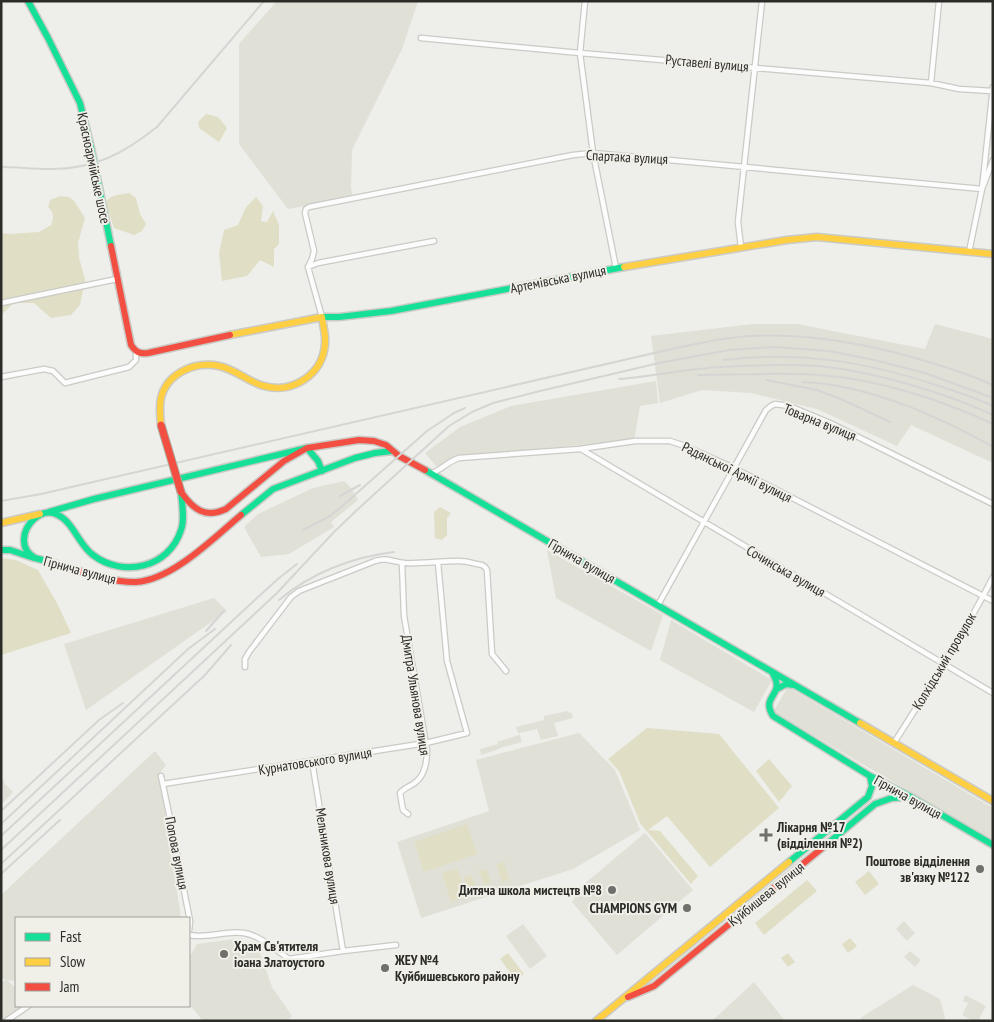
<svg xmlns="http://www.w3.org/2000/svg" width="994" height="1022" font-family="'PT Sans Narrow',sans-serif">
<rect width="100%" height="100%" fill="#eeeeea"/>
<path fill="#e0e0d7" d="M 277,1 L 418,1 L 402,49 L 352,150 L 351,188 L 353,197 L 288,209 L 239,144 L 239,44 Z
M 753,324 L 797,324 L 925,349 L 935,324 L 993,339 L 993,463 L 911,425 L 897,446 L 817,409 L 751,393 L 702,390 L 660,403 L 651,336 Z
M 656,381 L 658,403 L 640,406 L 634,440 L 453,457 L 441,465 L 436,466 L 425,453 L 460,427 L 511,406 Z
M 344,481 L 352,489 L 358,500 L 331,522 L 334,527 L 289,554 L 261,557 L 244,527 L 258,514 L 313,488 Z
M 547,550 L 663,615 L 651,651 L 556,598 Z
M 214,598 L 227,611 L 86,710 L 64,644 Z
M 671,620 L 772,680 L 754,712 L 660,660 Z
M 788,687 L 993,808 L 993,840 L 773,712 Z
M 568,711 L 569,713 L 571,712 L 573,718 L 554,723 L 558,736 L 541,740 L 537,729 L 519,733 L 522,742 L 499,748 L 499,749 L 481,755 L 480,749 L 498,744 L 497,742 L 519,735 L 516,727 L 544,720 L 544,716 Z
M 579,733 L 615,770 L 640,830 L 573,869 L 421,918 L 397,842 L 489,811 L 476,760 Z
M 155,751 L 166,765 L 159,774 L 181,918 L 16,918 L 16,981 L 7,980 L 16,988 L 16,1006 L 25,1006 L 7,1021 L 1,1021 L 1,983 L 6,979 L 1,978 L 1,895 Z
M 1,780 L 4,780 L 5,785 L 6,785 L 13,792 L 1,805 Z
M 645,833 L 693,890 L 617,955 L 572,902 L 583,885 Z
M 904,921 L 915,933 L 907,941 L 896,929 Z
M 523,924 L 547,956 L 530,969 L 506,936 Z
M 235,939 L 259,950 L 272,987 L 292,1016 L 287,1021 L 203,1021 L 189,1004 L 189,958 L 197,944 Z
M 910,951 L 921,960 L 915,967 L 904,957 Z
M 754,982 L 785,1021 L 712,1021 Z
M 913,985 L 940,999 L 945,1017 L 944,1021 L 860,1021 L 862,1017 Z
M 965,995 L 986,1006 L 978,1021 L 973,1021 L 962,1015 L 968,1003 L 963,1001 Z"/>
<path fill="#e0dfc6" d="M 206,114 L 218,117 L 227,128 L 219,142 L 199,128 L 198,122 Z
M 129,193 L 136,198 L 140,214 L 146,224 L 142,231 L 134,235 L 114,228 L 106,203 C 109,194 121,195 129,193 Z
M 60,196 L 69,197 L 74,201 L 85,218 L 78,243 L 79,257 L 85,280 L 80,305 L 71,315 L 51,318 L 34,303 L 14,303 L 1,315 L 1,233 L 10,234 L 39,232 L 51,225 C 54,217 54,213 48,207 L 50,200 Z
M 256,197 L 263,206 L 261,221 L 267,222 L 273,211 L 279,225 L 279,244 L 274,249 L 274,267 L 260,260 L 247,276 L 222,281 L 219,253 L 224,230 L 238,225 L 246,207 Z
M 440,507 L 451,513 L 447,518 L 447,535 L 442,540 L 435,538 L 434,512 Z
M 1,558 L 16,560 L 38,570 L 58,605 L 71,633 L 1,655 Z
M 647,728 L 719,734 L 779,808 L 710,867 L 667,816 L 648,830 L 660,831 L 698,876 L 691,884 L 640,823 L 619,771 L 608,759 Z
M 769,759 L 792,786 L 779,802 L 756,771 Z
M 467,824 L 477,854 L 424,872 L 414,842 Z
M 504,862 L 509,880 L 502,882 L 496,864 Z
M 457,868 L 467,897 L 451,902 L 442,873 Z
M 487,869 L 491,883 L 484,885 L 479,871 Z
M 869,871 L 879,884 L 865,895 L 855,882 Z
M 472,875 L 477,891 L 469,893 L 464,877 Z
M 807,880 L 817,891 L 764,935 L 755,923 Z
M 850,938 L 857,946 L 848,953 L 842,944 Z
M 508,953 L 524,974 L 516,980 L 500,959 Z
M 788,953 L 795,962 L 788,967 L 781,958 Z"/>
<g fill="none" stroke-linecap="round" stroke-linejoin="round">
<g stroke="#cacac6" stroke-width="7">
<path id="street" d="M 585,1 L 580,53 L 593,153 L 616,268
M 421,38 L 580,53 L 931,83 L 959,89 L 992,91
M 931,83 L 939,1
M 741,247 L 738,222 L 762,1
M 969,252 L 982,189 L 993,87
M 308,267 L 318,263 L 434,241
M 1,303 L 117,279
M 322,317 L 308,267 L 312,259 L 314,251 L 305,213 L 306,209 L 309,207 L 573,155 L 593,153 L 982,189 L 993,160
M 1,377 L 44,369 L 53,371 L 65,383 L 129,367 L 136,360 L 136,352
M 581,449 L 993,693
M 432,473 C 442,469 449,461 459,458 L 580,449 L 635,441 L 670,441 L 685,446 L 734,468 L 993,601
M 402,563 L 404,616 L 427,750 C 427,760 426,773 417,781 C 412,786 405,787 400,793 L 403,810 L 408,814
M 658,605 L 766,410 L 771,406 L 775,404 L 789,406 L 830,423 L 993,504
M 245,667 L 245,659 L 249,652 L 291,597 L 299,591 L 375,561 C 387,557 393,562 405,563 C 423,564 441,561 459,561 C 467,561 475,564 482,565 L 485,567 L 487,570 L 492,654 L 506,671
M 894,743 C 928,689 964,634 993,577
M 312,761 L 343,951
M 161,776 L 171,823 L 190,921 L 189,931
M 163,784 L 426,743 L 467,733 L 447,661 L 438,563
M 189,935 C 207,939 226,930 244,933 C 259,935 276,950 289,959 L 343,951 L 396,945
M 6,1021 L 28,1006"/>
</g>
<g stroke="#cacac6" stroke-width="9">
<path id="fast" d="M 28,1 L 48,38 L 80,103 L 91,148 L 111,246
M 322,317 L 339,317 L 391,311 L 624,267
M 425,470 L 860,723
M 49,512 L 94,499 L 307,448 L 318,461 L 322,471
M 241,515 L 273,489 L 355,458 L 375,453 L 392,451
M 1,550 L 10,550 L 34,558
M 46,561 C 43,560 39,559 35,558 C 19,549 22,530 34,519 C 41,513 49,510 58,515 C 73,522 79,545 93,555 C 123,578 169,568 181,530 C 185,519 182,504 181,492
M 773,674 C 786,696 760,695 773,716 L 870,776 L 911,797 L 993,845
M 777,689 L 786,684 L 794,685
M 827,844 L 875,804 L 892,798 L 909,797
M 789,862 L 868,797 L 872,786 L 870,776"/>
</g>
<g stroke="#cacac6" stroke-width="9">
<path id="slow" d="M 624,267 L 787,240 L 817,237 L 993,254
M 161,425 C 160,416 159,407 161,398 C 167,373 195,361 219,366 C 235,369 248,382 264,386 C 293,394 323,374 325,344 C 326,335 323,326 322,317 L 230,335
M 1,523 L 40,514
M 860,723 L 993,801
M 596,1021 L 789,862"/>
</g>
<g stroke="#cacac6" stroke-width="9">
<path id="jam" d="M 111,246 L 131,345 C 136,352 139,354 148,353 L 230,335
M 181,492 C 193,509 205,519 226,509 L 284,461 L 307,448 L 359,440 L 374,441 L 386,445 L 399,456 L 425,470
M 46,561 C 72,568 110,583 136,582 C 172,580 214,538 241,515
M 628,997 L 654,986 L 827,844"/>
</g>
<use href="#street" stroke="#fcfcfc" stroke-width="4.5"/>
<use href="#fast" stroke="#16e098" stroke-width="6"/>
<use href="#slow" stroke="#ffcf43" stroke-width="6"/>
<use href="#jam" stroke="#f24e42" stroke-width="6"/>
<path stroke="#d5d5d4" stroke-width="2" d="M 1,167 C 17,167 32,169 48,169 C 93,170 123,154 157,127 L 264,1
M 723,360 C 798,351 864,361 936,385 C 955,391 974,397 993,406
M 698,375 C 738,375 780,372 820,375 C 877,379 942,400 993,424
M 619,379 C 653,376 686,369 720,367 C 753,365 786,364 818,366 C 860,370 901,381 940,394 C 958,400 976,407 993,415
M 766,380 L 817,390 L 843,400 L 890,422
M 803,382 C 867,385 938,416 993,447
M 340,496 L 360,485
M 1,501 L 41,494 L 676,348 C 701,343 726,337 751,336 C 813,333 874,345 932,363 C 952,369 973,376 993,385
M 303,530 L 330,516 L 340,508 L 427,431 L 454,413 L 465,408
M 279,600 C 311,573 352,557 394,552
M 206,631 L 224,611
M 1,811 L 99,720 L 123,703
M 1,824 L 188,649 L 215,629
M 1,836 L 258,597 L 279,578 L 297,564
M 1,850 L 277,593 L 333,533 L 357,510 L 449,426 L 472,412 L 493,403 L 536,392 L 659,363 L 729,350 L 774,347 L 829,351 L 874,360 L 925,373 L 993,398
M 1,864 L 205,675 L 231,645
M 1,874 L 60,820"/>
<g stroke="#adada0" stroke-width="9" stroke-linecap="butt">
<path id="jam-bridge" d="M 161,425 L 181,492"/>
</g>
<use href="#jam-bridge" stroke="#f24e42" stroke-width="7"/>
</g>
<g fill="#6f6f6c" stroke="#f0efe8" stroke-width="2">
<path d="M763.5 827.5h5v5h5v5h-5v5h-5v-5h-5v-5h5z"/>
<circle cx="980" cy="869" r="5"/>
<circle cx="612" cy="890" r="5"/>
<circle cx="687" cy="908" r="5"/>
<circle cx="224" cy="954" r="5"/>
<circle cx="385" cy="968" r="5"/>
</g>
<g text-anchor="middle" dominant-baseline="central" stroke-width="4" stroke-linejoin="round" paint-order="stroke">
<g font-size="14" fill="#2b2b28" stroke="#f0efe8">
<text transform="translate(707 63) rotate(5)">Руставелі вулиця</text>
<text transform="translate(627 157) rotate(3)">Спартака вулиця</text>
<text transform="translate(94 168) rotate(78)">Красноармійське шосе</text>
<text transform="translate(558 279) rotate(-11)">Артемівська вулиця</text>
<text transform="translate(820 422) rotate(22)">Товарна вулиця</text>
<text transform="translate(737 472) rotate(26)">Радянської Армії вулиця</text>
<text transform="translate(582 561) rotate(30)">Гірнича вулиця</text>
<text transform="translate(80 570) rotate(15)">Гірнича вулиця</text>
<text transform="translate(786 571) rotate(30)">Сочинська вулиця</text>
<text transform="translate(944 661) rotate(-59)">Колхідський провулок</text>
<text transform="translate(416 695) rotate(81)">Дмитра Ульянова вулиця</text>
<text transform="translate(315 761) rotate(-9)">Курнатовського вулиця</text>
<text transform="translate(908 797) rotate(29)">Гірнича вулиця</text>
<text transform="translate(177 853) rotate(79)">Попова вулиця</text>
<text transform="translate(328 856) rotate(81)">Мельникова вулиця</text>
<text transform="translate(766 894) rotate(-39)">Куйбишева вулиця</text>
</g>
<g font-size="14" font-weight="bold" fill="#2b2b28" stroke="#f0efe8" text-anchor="start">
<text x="777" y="827">Лікарня №17<tspan x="777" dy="16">(відділення №2)</tspan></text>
<text x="970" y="861" text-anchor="end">Поштове відділення<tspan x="970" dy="16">зв'язку №122</tspan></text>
<text x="602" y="890" text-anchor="end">Дитяча школа мистецтв №8</text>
<text x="677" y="908" text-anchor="end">CHAMPIONS GYM</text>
<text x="234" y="946">Храм Св'ятителя<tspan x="234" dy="16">іоана Златоустого</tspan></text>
<text x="395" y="960">ЖЕУ №4<tspan x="395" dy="16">Куйбишевського району</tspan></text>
</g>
</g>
<rect width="994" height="1022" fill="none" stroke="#2b2b28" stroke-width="5"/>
<rect x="15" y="917" width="175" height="90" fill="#f0efe8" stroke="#a1a19b"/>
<rect x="25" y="933" width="25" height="8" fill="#16e098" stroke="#a1a19b"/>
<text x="60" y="942" font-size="15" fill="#2b2b28">Fast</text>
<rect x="25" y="958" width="25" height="8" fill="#ffcf43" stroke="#a1a19b"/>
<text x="60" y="967" font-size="15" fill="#2b2b28">Slow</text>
<rect x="25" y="983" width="25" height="8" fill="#f24e42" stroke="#a1a19b"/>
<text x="60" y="992" font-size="15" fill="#2b2b28">Jam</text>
</svg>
